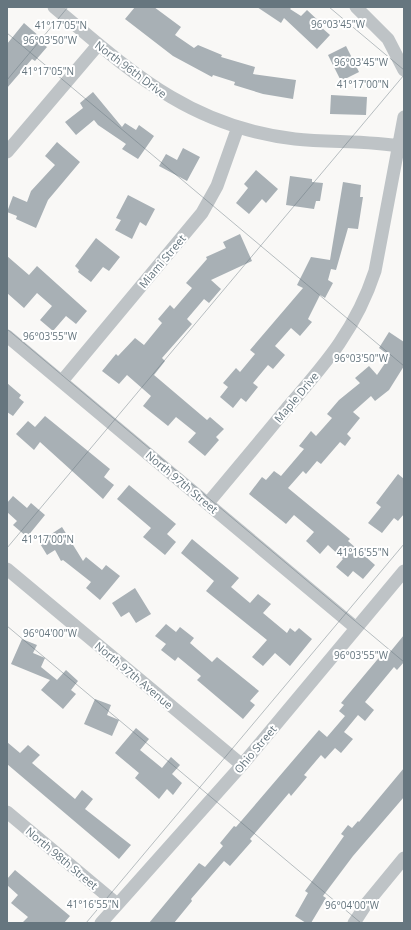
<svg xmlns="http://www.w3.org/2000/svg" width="411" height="930" font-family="'Open Sans',sans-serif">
<rect width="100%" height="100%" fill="#f9f8f6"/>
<path fill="#a8b0b5" d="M 135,7 L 154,7 L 181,27 L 175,35 L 194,48 L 198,45 L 222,55 L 221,57 L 255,67 L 253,74 L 296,80 L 293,99 L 263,94 L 234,85 L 235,82 L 213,75 L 212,77 L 173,56 L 125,19 Z
M 257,7 L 292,7 L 290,9 L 301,16 L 307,10 L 323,25 L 321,27 L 330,35 L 317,49 L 284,18 L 281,23 Z
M 24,23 L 40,37 L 38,40 L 47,47 L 35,61 L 32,59 L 7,88 L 7,44 Z
M 346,46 L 359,72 L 341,81 L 328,55 Z
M 93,92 L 122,127 L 125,123 L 136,130 L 139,125 L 154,136 L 138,159 L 122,149 L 126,144 L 98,125 L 94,120 L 76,135 L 65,122 L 83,108 L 80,103 Z
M 331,95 L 367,97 L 366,115 L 330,114 Z
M 57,142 L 80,162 L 48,200 L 36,228 L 16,219 L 17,216 L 7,212 L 13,196 L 27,202 L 31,191 L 55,165 L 45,156 Z
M 183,148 L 200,157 L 187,181 L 159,166 L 166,154 L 177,160 Z
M 256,170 L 278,189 L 266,203 L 262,199 L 249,214 L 236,203 L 248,188 L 244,184 Z
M 290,176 L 312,179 L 312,182 L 323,183 L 320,201 L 316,201 L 314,209 L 286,205 Z
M 343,182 L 361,185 L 360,197 L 363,197 L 358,229 L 348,228 L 336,270 L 331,269 L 328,280 L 333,283 L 325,298 L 320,295 L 308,319 L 312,322 L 300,336 L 291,328 L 275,346 L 285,355 L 273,369 L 268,365 L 253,383 L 258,387 L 246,402 L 241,398 L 233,408 L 220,397 L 228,387 L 223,383 L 236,368 L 240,372 L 255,354 L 250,350 L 303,288 L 297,285 L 311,257 L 330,260 Z
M 128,195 L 155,209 L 146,226 L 140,222 L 132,239 L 115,230 L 121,220 L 116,218 Z
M 240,234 L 252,261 L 211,280 L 221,289 L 209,303 L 204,299 L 187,319 L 192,324 L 162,358 L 165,361 L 154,375 L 207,420 L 210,417 L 224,429 L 216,437 L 219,440 L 205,456 L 188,442 L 196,433 L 176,417 L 168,426 L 143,406 L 151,396 L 127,375 L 119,384 L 102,371 L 116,354 L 118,356 L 135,338 L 144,345 L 162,323 L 158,319 L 170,305 L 174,309 L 192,288 L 186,283 L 207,259 L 206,257 L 226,248 L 223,242 Z
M 96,238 L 120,257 L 109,271 L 103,267 L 91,282 L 78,272 L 79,270 L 75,266 Z
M 7,256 L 29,275 L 37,266 L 87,311 L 76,324 L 66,316 L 53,331 L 40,320 L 52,306 L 37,293 L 24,308 L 7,293 Z
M 389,332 L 404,342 L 404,366 L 389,390 L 375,401 L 371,396 L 353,412 L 360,418 L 347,434 L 351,438 L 345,446 L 340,442 L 321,464 L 317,461 L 306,474 L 303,471 L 288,488 L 350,539 L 348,541 L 375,565 L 363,579 L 353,571 L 348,577 L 336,567 L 343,559 L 328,545 L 320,554 L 306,541 L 314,532 L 294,515 L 286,524 L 249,494 L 262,477 L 266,480 L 274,471 L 281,476 L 304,449 L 299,446 L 311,431 L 316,436 L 332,418 L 327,414 L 339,400 L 360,383 L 355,378 L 369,366 L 377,375 L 390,356 L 379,348 Z
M 7,383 L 21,395 L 19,398 L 24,402 L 13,416 L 7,412 Z
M 45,416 L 110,469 L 104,477 L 114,485 L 103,499 L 40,442 L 34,450 L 16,434 L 28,421 L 35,427 Z
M 398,474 L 404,479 L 404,514 L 398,521 L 394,518 L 382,533 L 368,523 L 381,507 L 376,503 Z
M 129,485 L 176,524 L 167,534 L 176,542 L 165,555 L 143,537 L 151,528 L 117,499 Z
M 13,496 L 27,508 L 31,503 L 45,515 L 27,537 L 13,525 L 17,521 L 7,512 L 7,503 Z
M 62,527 L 83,561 L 86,557 L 102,570 L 106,565 L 120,576 L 100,600 L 86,588 L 91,582 L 63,560 L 61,561 L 55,550 L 47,555 L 39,542 Z
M 192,539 L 239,578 L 231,587 L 250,603 L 258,594 L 271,604 L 263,613 L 287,633 L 290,628 L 295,632 L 299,628 L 312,639 L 290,666 L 275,653 L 263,666 L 252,657 L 267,640 L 206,591 L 214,581 L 181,553 Z
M 135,588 L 151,614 L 136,623 L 129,612 L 121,617 L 112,603 Z
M 166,624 L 176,632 L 180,627 L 194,638 L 190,643 L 212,662 L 217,657 L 259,691 L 250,701 L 255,705 L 243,719 L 197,680 L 201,676 L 178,657 L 175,661 L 161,650 L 166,644 L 155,636 Z
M 404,635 L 404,662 L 397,670 L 394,667 L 365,702 L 374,710 L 365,721 L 358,715 L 344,732 L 353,739 L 341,753 L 335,748 L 325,759 L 321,755 L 304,775 L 307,777 L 291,796 L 289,793 L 250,839 L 252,841 L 230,866 L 224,861 L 191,899 L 192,901 L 174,923 L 149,923 L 199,863 L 205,867 L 223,846 L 220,843 L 234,826 L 236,827 L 319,730 L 327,737 L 345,716 L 339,711 L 344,705 L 341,703 L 382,654 L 386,657 Z
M 22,639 L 37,645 L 33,653 L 45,658 L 41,667 L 57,680 L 66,670 L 78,681 L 71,690 L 76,694 L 63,709 L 41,690 L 50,680 L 11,664 Z
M 95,699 L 111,705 L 107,715 L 119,720 L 112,736 L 84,724 Z
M 136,728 L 149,739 L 140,750 L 162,768 L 171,757 L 180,765 L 172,774 L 182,783 L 173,795 L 167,789 L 159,799 L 135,778 L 139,773 L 115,753 Z
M 7,742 L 20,753 L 28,745 L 40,755 L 32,763 L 75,799 L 82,790 L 93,799 L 85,809 L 131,845 L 119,859 L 7,764 Z
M 404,768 L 404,797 L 353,856 L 323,896 L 326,898 L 311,923 L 306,923 L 295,916 L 308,893 L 305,891 L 344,836 L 341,834 L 348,825 L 352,828 L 358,821 L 359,822 Z
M 15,870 L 70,916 L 64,923 L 22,923 L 28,917 L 11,903 L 18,895 L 7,885 L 7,879 Z"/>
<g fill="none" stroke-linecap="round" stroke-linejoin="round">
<path stroke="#bec3c6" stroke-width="13" d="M 54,7 C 130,71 190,127 295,139 C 331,143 368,140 404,147
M 356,7 L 388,39 L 404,70
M 7,152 L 98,45
M 7,336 L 356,628
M 62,381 L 202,213 L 217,186 L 238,127
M 208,503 C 234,472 261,440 287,408 C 326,363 356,329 375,271 L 404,117
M 7,569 L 242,765
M 7,812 L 117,904
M 101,923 L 242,765 L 404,571
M 354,923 L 367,903 L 404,858"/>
</g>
<path fill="none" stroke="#66767f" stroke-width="1" stroke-opacity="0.45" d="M 329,7 L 404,70M 7,33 L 404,366M 7,80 L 68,7M 7,329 L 404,662M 7,548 L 404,75M 7,626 L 361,923M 7,922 L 8,923M 86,923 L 404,544"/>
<g text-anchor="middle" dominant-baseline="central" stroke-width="4" stroke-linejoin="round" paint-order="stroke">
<g font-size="11" fill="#66767f" stroke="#fff">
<text transform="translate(131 69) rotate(37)">North 96th Drive</text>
<text transform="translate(162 261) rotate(-50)">Miami Street</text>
<text transform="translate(296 397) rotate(-50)">Maple Drive</text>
<text transform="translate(182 482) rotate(40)">North 97th Street</text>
<text transform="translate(134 675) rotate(40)">North 97th Avenue</text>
<text transform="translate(255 749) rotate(-50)">Ohio Street</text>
<text transform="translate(62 858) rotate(40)">North 98th Street</text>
</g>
</g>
<g font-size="10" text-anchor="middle" fill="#66767f" stroke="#fff" stroke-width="4" stroke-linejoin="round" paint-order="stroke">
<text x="338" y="28">96°03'45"W</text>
<text x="61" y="29">41°17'05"N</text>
<text x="50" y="44">96°03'50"W</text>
<text x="361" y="66">96°03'45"W</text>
<text x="48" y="75">41°17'05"N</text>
<text x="363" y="88">41°17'00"N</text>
<text x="50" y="340">96°03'55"W</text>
<text x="361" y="362">96°03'50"W</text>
<text x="48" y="543">41°17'00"N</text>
<text x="363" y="556">41°16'55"N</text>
<text x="50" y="637">96°04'00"W</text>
<text x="361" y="659">96°03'55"W</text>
<text x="93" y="908">41°16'55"N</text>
<text x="352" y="909">96°04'00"W</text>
</g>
<rect width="411" height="930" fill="none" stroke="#66767f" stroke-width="16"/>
</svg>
